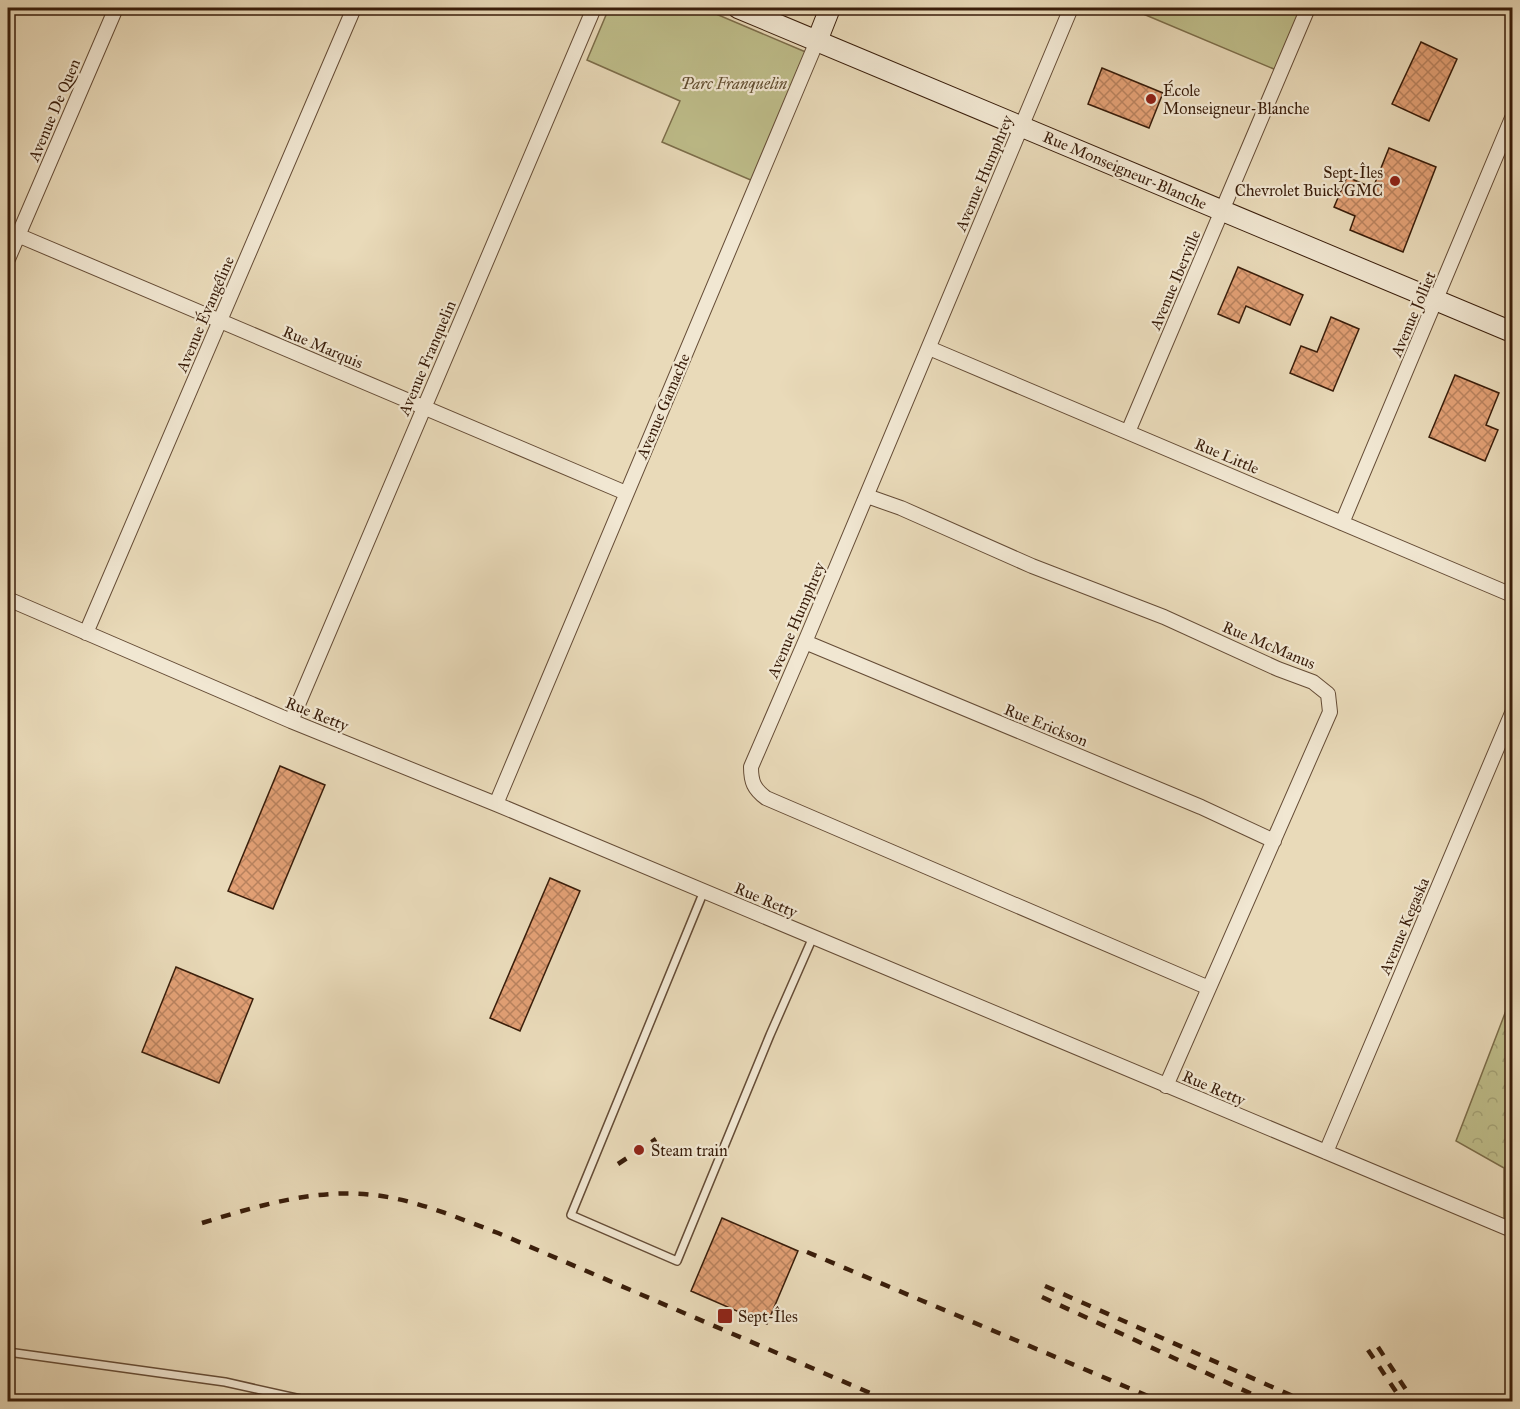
<svg xmlns="http://www.w3.org/2000/svg" width="1520" height="1409" font-family="'IM FELL Great Primer',serif">
<defs>
<pattern id="forest-crowns" width="20" height="18" patternUnits="userSpaceOnUse" patternTransform="scale(1.5)"><rect width="20" height="18" fill="#bebd8a"/><path d="M2 6a3 3 0 1 1 6 0M12 15a3 3 0 1 1 6 0" fill="none" stroke="#a4a276"/></pattern>
<pattern id="building-cross-hatch" width="8" height="8" patternUnits="userSpaceOnUse" patternTransform="scale(1.5)"><rect width="8" height="8" fill="#e2a075"/><path d="M0 0l8 8M0 8l8-8" fill="none" stroke="#b8825e"/></pattern>
</defs>
<rect width="100%" height="100%" fill="#e9dab9"/>
<filter id="stains"><feTurbulence type="fractalNoise" baseFrequency=".00333" numOctaves="4"/><feColorMatrix values="0 0 0 0 .2 0 0 0 0 .09 0 0 0 0 .02 0 0 0 .5 -.17"/></filter>
<radialGradient id="worn" r=".72"><stop offset=".6" stop-color="#630" stop-opacity="0"/><stop offset="1" stop-color="#630" stop-opacity=".3"/></radialGradient>
<path fill="#bebd8a" stroke="#7c6d4a" stroke-width="1.5" d="M 609,8 L 702,8 L 808,53 L 753,181 L 662,142 L 680,101 L 587,60 Z
M 1129,8 L 1308,8 L 1281,72 Z"/>
<path fill="url(#forest-crowns)" stroke="#7c6d4a" stroke-width="1.5" d="M 1512,995 L 1512,1230 L 1504,1226 L 1504,1168 L 1456,1141 Z"/>
<path fill="url(#building-cross-hatch)" stroke="#391d0a" stroke-width="1.5" d="M 1421,42 L 1457,59 L 1429,121 L 1392,104 Z
M 1102,68 L 1163,93 L 1149,128 L 1088,104 Z
M 1389,148 L 1436,167 L 1403,252 L 1350,230 L 1355,216 L 1334,207 L 1347,177 L 1373,188 Z
M 1238,267 L 1303,295 L 1290,325 L 1246,306 L 1239,323 L 1218,314 Z
M 1331,317 L 1359,329 L 1333,391 L 1290,373 L 1301,346 L 1317,352 Z
M 1455,375 L 1499,393 L 1486,425 L 1498,430 L 1485,461 L 1429,437 Z
M 280,766 L 325,785 L 273,909 L 228,891 Z
M 550,878 L 580,891 L 520,1031 L 490,1018 Z
M 176,967 L 253,999 L 219,1083 L 142,1052 Z
M 722,1218 L 798,1251 L 767,1324 L 691,1291 Z"/>
<g fill="none" stroke-linecap="round" stroke-linejoin="round">
<g stroke="#654c36" stroke-width="10">
<path id="lane" d="M 704,891 L 571,1215 L 677,1261 L 770,1035 L 813,937
M 8,1352 L 225,1382 L 314,1402"/>
</g>
<g stroke="#654c36" stroke-width="16">
<path id="street" d="M 1071,8 L 805,642 L 751,767 C 751,782 754,789 766,798 L 1209,988
M 8,231 L 626,493
M 8,259 L 116,8
M 929,348 L 1512,595
M 1128,432 L 1308,8
M 867,496 L 901,508 L 1032,566 L 1164,617 L 1278,669 L 1313,682 L 1328,694 L 1330,712 L 1166,1086
M 1342,523 L 1512,118
M 8,599 L 291,721 L 496,804 L 1512,1230
M 86,633 L 354,8
M 805,642 L 1201,807 L 1274,841
M 291,721 L 594,8
M 496,804 L 817,41
M 1326,1152 L 1512,713"/>
</g>
<g stroke="#391d0a" stroke-width="22">
<path id="secondary" d="M 738,8 L 1512,332
M 817,41 L 830,8"/>
</g>
<use href="#lane" stroke="#f1e7d2" stroke-width="7"/>
<use href="#street" stroke="#f1e7d2" stroke-width="14"/>
<use href="#secondary" stroke="#f1e7d2" stroke-width="20"/>
<path stroke="#391d0a" stroke-width="4.5" stroke-dasharray="10 10" stroke-linecap="butt" d="M 618,1164 L 656,1139
M 202,1223 C 257,1206 316,1188 374,1195 C 417,1200 458,1218 498,1233 L 891,1402
M 807,1252 L 1162,1402
M 1045,1286 L 1306,1402
M 1042,1297 L 1269,1402
M 1378,1347 L 1414,1402
M 1368,1350 L 1403,1402"/>
</g>
<g fill="#8f2418" stroke="#f1e7d2" stroke-width="2">
<circle cx="1151" cy="99" r="6"/>
<circle cx="1395" cy="181" r="6"/>
<circle cx="639" cy="1150" r="6"/>
<rect x="717" y="1308" width="16" height="16" rx="3"/>
</g>
<g text-anchor="middle" dominant-baseline="central" stroke-width="4.5" stroke-linejoin="round" paint-order="stroke">
<g font-size="16" font-style="italic" fill="#614d30" stroke="#f1e7d2">
<text x="734" y="83">Parc Franquelin</text>
</g>
<g font-size="16" fill="#391d0a" stroke="#f1e7d2" text-anchor="start">
<text x="1163" y="90">École<tspan x="1163" dy="18">Monseigneur-Blanche</tspan></text>
<text x="1383" y="172" text-anchor="end">Sept-Îles<tspan x="1383" dy="18">Chevrolet Buick GMC</tspan></text>
<text x="651" y="1150">Steam train</text>
<text x="738" y="1316">Sept-Îles</text>
</g>
<g font-size="16" fill="#391d0a" stroke="#f1e7d2">
<text transform="translate(54 110) rotate(-67)">Avenue De Quen</text>
<text transform="translate(1125 170) rotate(23)">Rue Monseigneur-Blanche</text>
<text transform="translate(984 173) rotate(-67)">Avenue Humphrey</text>
<text transform="translate(1175 280) rotate(-67)">Avenue Iberville</text>
<text transform="translate(205 314) rotate(-67)">Avenue Évangéline</text>
<text transform="translate(1413 314) rotate(-67)">Avenue Jolliet</text>
<text transform="translate(323 347) rotate(23)">Rue Marquis</text>
<text transform="translate(427 358) rotate(-67)">Avenue Franquelin</text>
<text transform="translate(663 406) rotate(-67)">Avenue Gamache</text>
<text transform="translate(1227 456) rotate(23)">Rue Little</text>
<text transform="translate(796 620) rotate(-67)">Avenue Humphrey</text>
<text transform="translate(1269 645) rotate(23)">Rue McManus</text>
<text transform="translate(317 714) rotate(22)">Rue Retty</text>
<text transform="translate(1046 725) rotate(22)">Rue Erickson</text>
<text transform="translate(766 900) rotate(23)">Rue Retty</text>
<text transform="translate(1404 926) rotate(-67)">Avenue Kegaska</text>
<text transform="translate(1214 1088) rotate(23)">Rue Retty</text>
</g>
</g>
<rect width="1520" height="1409" fill="none" stroke="#e9dab9" stroke-width="30"/>
<rect x="9" y="9" width="1502" height="1391" fill="none" stroke="#391d0a" stroke-width="3"/>
<rect x="15" y="15" width="1490" height="1379" fill="none" stroke="#391d0a" stroke-width="1.5"/>
<rect width="100%" height="100%" filter="url(#stains)"/>
<rect width="100%" height="100%" fill="url(#worn)"/>
</svg>
